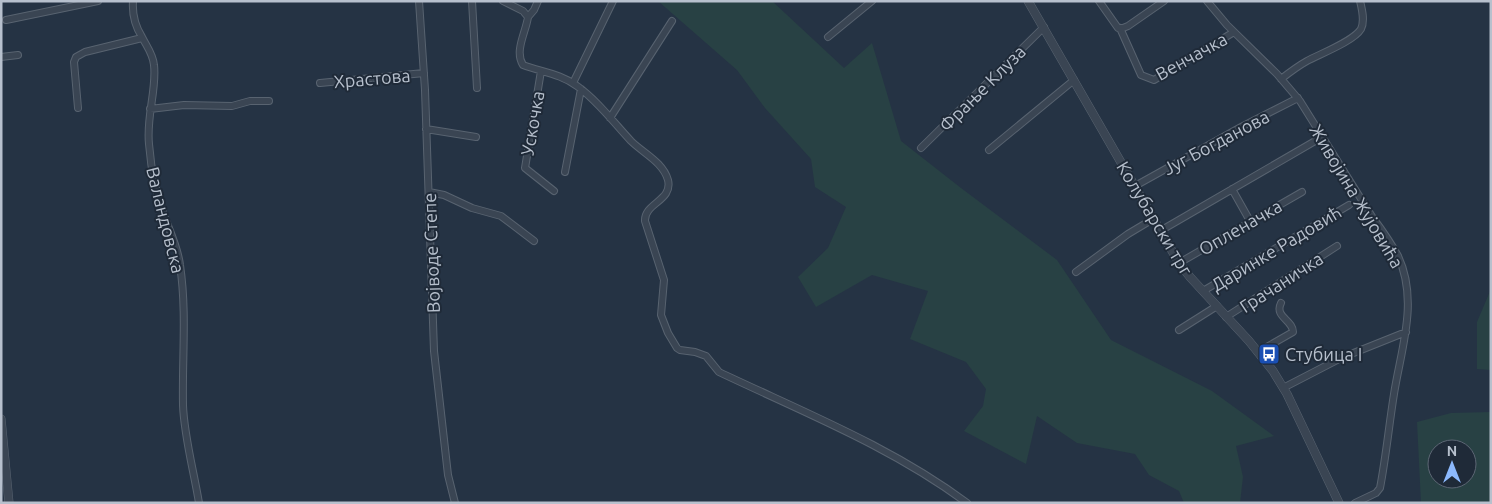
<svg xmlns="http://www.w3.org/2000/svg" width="1492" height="504" font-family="Ubuntu,sans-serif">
<rect width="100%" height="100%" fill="#253344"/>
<path fill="#284144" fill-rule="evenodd" d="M 658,1 L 772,1 L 844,68 L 872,43 L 901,141 L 961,188 L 1057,260 L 1111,340 L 1212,391 L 1274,436 L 1236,446 L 1243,477 L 1240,503 L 1184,503 L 1179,491 L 1149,475 L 1135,454 L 1077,443 L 1037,416 L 1026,464 L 964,431 L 983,406 L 986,389 L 966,362 L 910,339 L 928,291 L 872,275 L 816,307 L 798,277 L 828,248 L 846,207 L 815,187 L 811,159 L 765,108 L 737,70 Z
M 1491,289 L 1491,370 L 1477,369 L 1477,322 Z
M 1491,412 L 1491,503 L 1421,503 L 1417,422 L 1451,413 ZM 1437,449 L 1467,449 L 1467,479 L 1437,479 Z"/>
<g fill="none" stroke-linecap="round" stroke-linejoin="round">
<g stroke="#586370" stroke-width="8">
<path id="minor" d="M 133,1 C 132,15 135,26 142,37 C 147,47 153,54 154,65 C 157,89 146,117 149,144 C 151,169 156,195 165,218 C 171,234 178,248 180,265 C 187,312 182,358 183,405 C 184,436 194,472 199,503
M 419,1 L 425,90 L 434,351 L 448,475 L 455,503
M 472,1 L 477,88
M 503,1 L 523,11 L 528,17 C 526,32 514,51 523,65 C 542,72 561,74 577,86 C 598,101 614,123 631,141 C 643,153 663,162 668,180 C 673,201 644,203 645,221 L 664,280 L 661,315 L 668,333 L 677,348 L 680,350 L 695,352 L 706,356 L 719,372 C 803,412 892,447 967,503
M 1099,1 L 1118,28 L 1123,28 L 1128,26 L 1164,1
M 1207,1 L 1227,25 L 1277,74 L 1300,101 L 1373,218 C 1382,230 1391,243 1398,256 C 1419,301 1401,349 1394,394 C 1389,425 1386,457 1380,488 L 1376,493 L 1355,503
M 528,17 L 534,10 L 538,1
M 6,20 L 98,1
M 1120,28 L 1141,75 L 1154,80 L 1234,32
M 828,37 L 872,1
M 1,57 L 18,55
M 541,71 L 525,168 L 554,191
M 1281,79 C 1290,72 1298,66 1307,61 C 1320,54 1354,41 1361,29 C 1365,21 1362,9 1360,1
M 320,83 L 424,73
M 573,83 L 613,1
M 78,108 L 74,62 L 76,57 L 85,52 L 142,38
M 150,109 L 184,105 L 232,106 L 250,101 L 269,101
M 610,118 L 672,21
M 426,129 L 476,137
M 921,148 L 1044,27
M 989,150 L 1074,80
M 565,172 L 581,89
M 1135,186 L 1241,127 L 1298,98
M 1232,189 L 1250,221
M 429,192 L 444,195 L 472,208 L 501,216 L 534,241
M 1160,231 L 1322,137
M 1179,263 L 1302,192
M 1076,272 L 1128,234 L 1153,219
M 1203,291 L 1349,205
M 1226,317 L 1337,246
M 1179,330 L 1217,306
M 1258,352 L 1293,332 C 1293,320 1274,317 1281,303
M 1283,388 L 1341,358 L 1406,332"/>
</g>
<g stroke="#586370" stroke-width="9">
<path id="tertiary" d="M 1028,1 L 1179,263 L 1190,277 L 1249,341 L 1273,371 L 1287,394 L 1339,503
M 1,419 L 9,503"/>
</g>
<use href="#minor" stroke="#3a4553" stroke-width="6"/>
<use href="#tertiary" stroke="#3a4553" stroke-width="8"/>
</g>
<defs>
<g id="bus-square" transform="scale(1.125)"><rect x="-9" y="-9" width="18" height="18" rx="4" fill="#1a4fb4" stroke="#1f2a38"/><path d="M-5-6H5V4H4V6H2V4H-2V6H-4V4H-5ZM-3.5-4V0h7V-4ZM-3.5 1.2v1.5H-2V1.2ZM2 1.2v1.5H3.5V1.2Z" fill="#fff"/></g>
</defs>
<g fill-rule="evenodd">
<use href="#bus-square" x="1269" y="354"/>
</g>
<g text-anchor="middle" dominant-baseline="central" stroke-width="4" stroke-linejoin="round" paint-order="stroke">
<g font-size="18" fill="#b7c0cd" stroke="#1f2a38">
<text transform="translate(1191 56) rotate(-29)">Венчачка</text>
<text transform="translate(372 78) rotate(-5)">Храстова</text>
<text transform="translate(982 88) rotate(-45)">Фрање Клуза</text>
<text transform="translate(532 123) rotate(-80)">Ускочка</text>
<text transform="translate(1216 142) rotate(-28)">Југ Богданова</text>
<text transform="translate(1357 196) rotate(59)">Живојина Жујовића</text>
<text transform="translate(1155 218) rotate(59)">Колубарски трг</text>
<text transform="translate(166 220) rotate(76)">Валандовска</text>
<text transform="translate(1240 227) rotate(-30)">Опленачка</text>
<text transform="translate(1276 248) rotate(-31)">Даринке Радовић</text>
<text transform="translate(431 253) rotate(-92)">Војводе Степе</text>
<text transform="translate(1281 282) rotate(-33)">Грачаничка</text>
</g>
<g font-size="18" fill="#b7c0cd" stroke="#1f2a38" text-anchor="start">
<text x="1285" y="354">Стубица I</text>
</g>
</g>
<rect width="1492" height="504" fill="none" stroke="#b7c0cd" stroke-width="5"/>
<g transform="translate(1452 464)"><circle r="24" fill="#1f2a38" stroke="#5c6674"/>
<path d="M0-4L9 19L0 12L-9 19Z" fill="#8cb9fd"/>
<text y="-8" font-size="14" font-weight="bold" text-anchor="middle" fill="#b7c0cd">N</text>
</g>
</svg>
